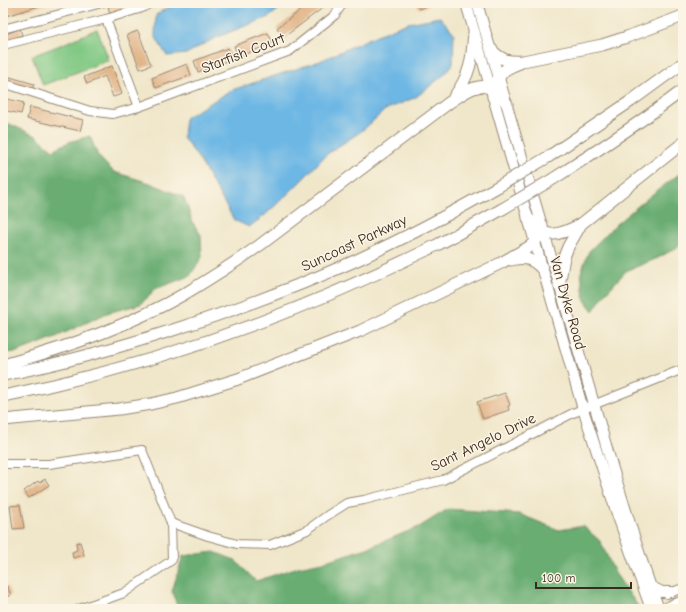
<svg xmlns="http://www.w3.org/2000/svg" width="686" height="612" font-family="'Comic Neue',sans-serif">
<rect width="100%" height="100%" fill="#fcf5e5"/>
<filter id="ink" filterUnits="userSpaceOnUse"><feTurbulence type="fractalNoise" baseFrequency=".025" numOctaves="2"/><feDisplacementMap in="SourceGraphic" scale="8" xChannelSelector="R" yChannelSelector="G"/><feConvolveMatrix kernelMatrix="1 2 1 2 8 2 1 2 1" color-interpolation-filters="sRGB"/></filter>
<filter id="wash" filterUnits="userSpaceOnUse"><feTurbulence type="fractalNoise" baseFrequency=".012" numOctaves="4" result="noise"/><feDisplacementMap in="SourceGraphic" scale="16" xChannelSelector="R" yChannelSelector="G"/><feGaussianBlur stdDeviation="0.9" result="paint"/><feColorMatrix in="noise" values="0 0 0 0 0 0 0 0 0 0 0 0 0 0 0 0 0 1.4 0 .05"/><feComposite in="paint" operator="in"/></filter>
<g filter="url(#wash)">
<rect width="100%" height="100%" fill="#f0e7cb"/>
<path fill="#82c985" stroke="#5e7a52" d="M 97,29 L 109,60 L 43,85 L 32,56 L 63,44 Z"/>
<path fill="#69ad72" stroke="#526c48" d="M 3,121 L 36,136 L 53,150 L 69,142 L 90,136 L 98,156 L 114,172 L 150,183 L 184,197 L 193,223 L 201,235 L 202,257 L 190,276 L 155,289 L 141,304 L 107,313 L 56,337 L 17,352 L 3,353 Z
M 683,171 L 683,244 L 658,258 L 626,271 L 604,295 L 593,311 L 584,299 L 581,272 L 589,251 L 616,224 L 654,193 Z
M 448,509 L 519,514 L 559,530 L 583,526 L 600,541 L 615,573 L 640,609 L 178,609 L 172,591 L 183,556 L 214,552 L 235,560 L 256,581 L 298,567 L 323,562 L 367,548 L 419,527 Z"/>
<path fill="#6db7e5" stroke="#547082" d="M 174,3 L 285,3 L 283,6 L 269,17 L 217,37 L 186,54 L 167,56 L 155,36 L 156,15 Z
M 440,17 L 454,33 L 453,64 L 445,74 L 416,97 L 385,110 L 363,130 L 327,154 L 296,186 L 265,215 L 249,227 L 234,220 L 199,159 L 183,137 L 185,118 L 232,90 L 320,61 L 377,35 L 408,23 Z"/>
<g id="blocks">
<path fill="#e2b68a" d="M 8,3 L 49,3 L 3,17 L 3,4 Z
M 121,3 L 138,3 L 139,5 L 110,13 L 108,7 Z
M 310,3 L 327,3 L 328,4 L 284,37 L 277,28 Z
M 416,3 L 435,3 L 419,9 Z
M 20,29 L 22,35 L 3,42 L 3,35 Z
M 138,31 L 151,65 L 140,69 L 127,35 Z
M 268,33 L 273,43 L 238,57 L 234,46 Z
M 228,48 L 232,59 L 198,72 L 194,61 Z
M 187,64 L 191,75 L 156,88 L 152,78 Z
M 112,66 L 122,94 L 113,97 L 105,76 L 87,84 L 84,77 Z
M 3,75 L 34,84 L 32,90 L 3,82 Z
M 3,98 L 24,103 L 21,114 L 3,110 Z
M 30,107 L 83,120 L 80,131 L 27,119 Z
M 505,393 L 510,405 L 508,406 L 509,410 L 483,419 L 477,402 Z
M 45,479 L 49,485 L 29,498 L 24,491 L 38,481 L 39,483 Z
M 20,505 L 24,528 L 13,529 L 10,506 Z
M 80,542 L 84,555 L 73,558 L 72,552 L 77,550 L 76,543 Z
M 7,586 L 11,595 L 3,598 L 3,588 Z"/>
</g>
</g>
<g filter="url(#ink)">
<use href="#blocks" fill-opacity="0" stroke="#968874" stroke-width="1"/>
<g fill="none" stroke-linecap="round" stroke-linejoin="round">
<g stroke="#968874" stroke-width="10">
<path id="minor" d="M 106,19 L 139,107
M 3,29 L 102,3
M 3,45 L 106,19 L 142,8 L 151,3
M 3,83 L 90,111 L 113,114 L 139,107 L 290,51 L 335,15 L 343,3
M 3,464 L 49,464 L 142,450 L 171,523 L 208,536 L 237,544 L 270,545 L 307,530 L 328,515 L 347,503 L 364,500 L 443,480 L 573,413 L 683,369
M 667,594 L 683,588
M 668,606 L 683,600
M 79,609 L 124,593 L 172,560 L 171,523"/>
</g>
<g stroke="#968874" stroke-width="12">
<path id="major" d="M 466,3 L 583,409 L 617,514 L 651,609
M 477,3 L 613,469 C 628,516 641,563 659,609
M 650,586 L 662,592 L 671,592
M 668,609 L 674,604"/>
</g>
<g stroke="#968874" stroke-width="13">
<path id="highway" d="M 491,49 C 501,61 509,62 523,61 L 602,45 L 627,37 L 683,16
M 454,97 C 471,74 472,59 474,32
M 493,97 C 494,87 498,76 505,70 C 510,67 515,65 520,63
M 548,157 L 631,101 L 683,63
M 553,179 C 597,151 641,122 683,90
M 528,218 C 544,241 559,236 581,224
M 511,260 C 525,257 532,258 542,269
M 559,286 L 564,257 L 568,247 L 581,224 L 683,143
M 3,365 C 66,348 129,326 186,293 C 211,278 236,262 260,245 L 450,102 C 463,94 478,80 494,90 C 500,93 504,99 507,104
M 3,375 C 60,364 117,348 173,330 C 235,310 297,287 357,260 C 405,238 452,213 499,186
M 3,396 C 20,393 36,389 53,385 C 187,354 312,307 435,246 C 458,234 481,221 504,208
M 3,420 L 119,409 L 151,404 L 177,398 L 238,379 L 360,331 L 501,263 L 529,247 L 535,242 L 541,231 L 542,225"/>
</g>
<use href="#minor" stroke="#fff" stroke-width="8"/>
<use href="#major" stroke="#fff" stroke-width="10"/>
<use href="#highway" stroke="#fff" stroke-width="11"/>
<g stroke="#968874" stroke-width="13" stroke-linecap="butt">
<path id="highway-bridge" d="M 499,186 L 548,157
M 504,208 L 553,179"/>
</g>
<use href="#highway-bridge" stroke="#fff" stroke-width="11"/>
</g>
</g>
<g text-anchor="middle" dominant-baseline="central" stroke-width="3" stroke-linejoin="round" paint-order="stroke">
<g font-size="15" fill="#3b2a1e" stroke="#fcf5e5">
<text transform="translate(243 53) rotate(-21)">Starfish Court</text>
<text transform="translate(354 243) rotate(-25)">Suncoast Parkway</text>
<text transform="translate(568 303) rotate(74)">Van Dyke Road</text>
<text transform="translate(483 442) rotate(-26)">Sant Angelo Drive</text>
</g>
</g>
<rect width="686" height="612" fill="none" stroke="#fcf5e5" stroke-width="16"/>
<path d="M536 582v6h95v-6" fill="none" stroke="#3b2a1e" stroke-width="2"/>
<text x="542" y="582" font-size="12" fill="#3b2a1e" stroke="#fcf5e5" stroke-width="3" paint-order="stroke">100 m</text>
</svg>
